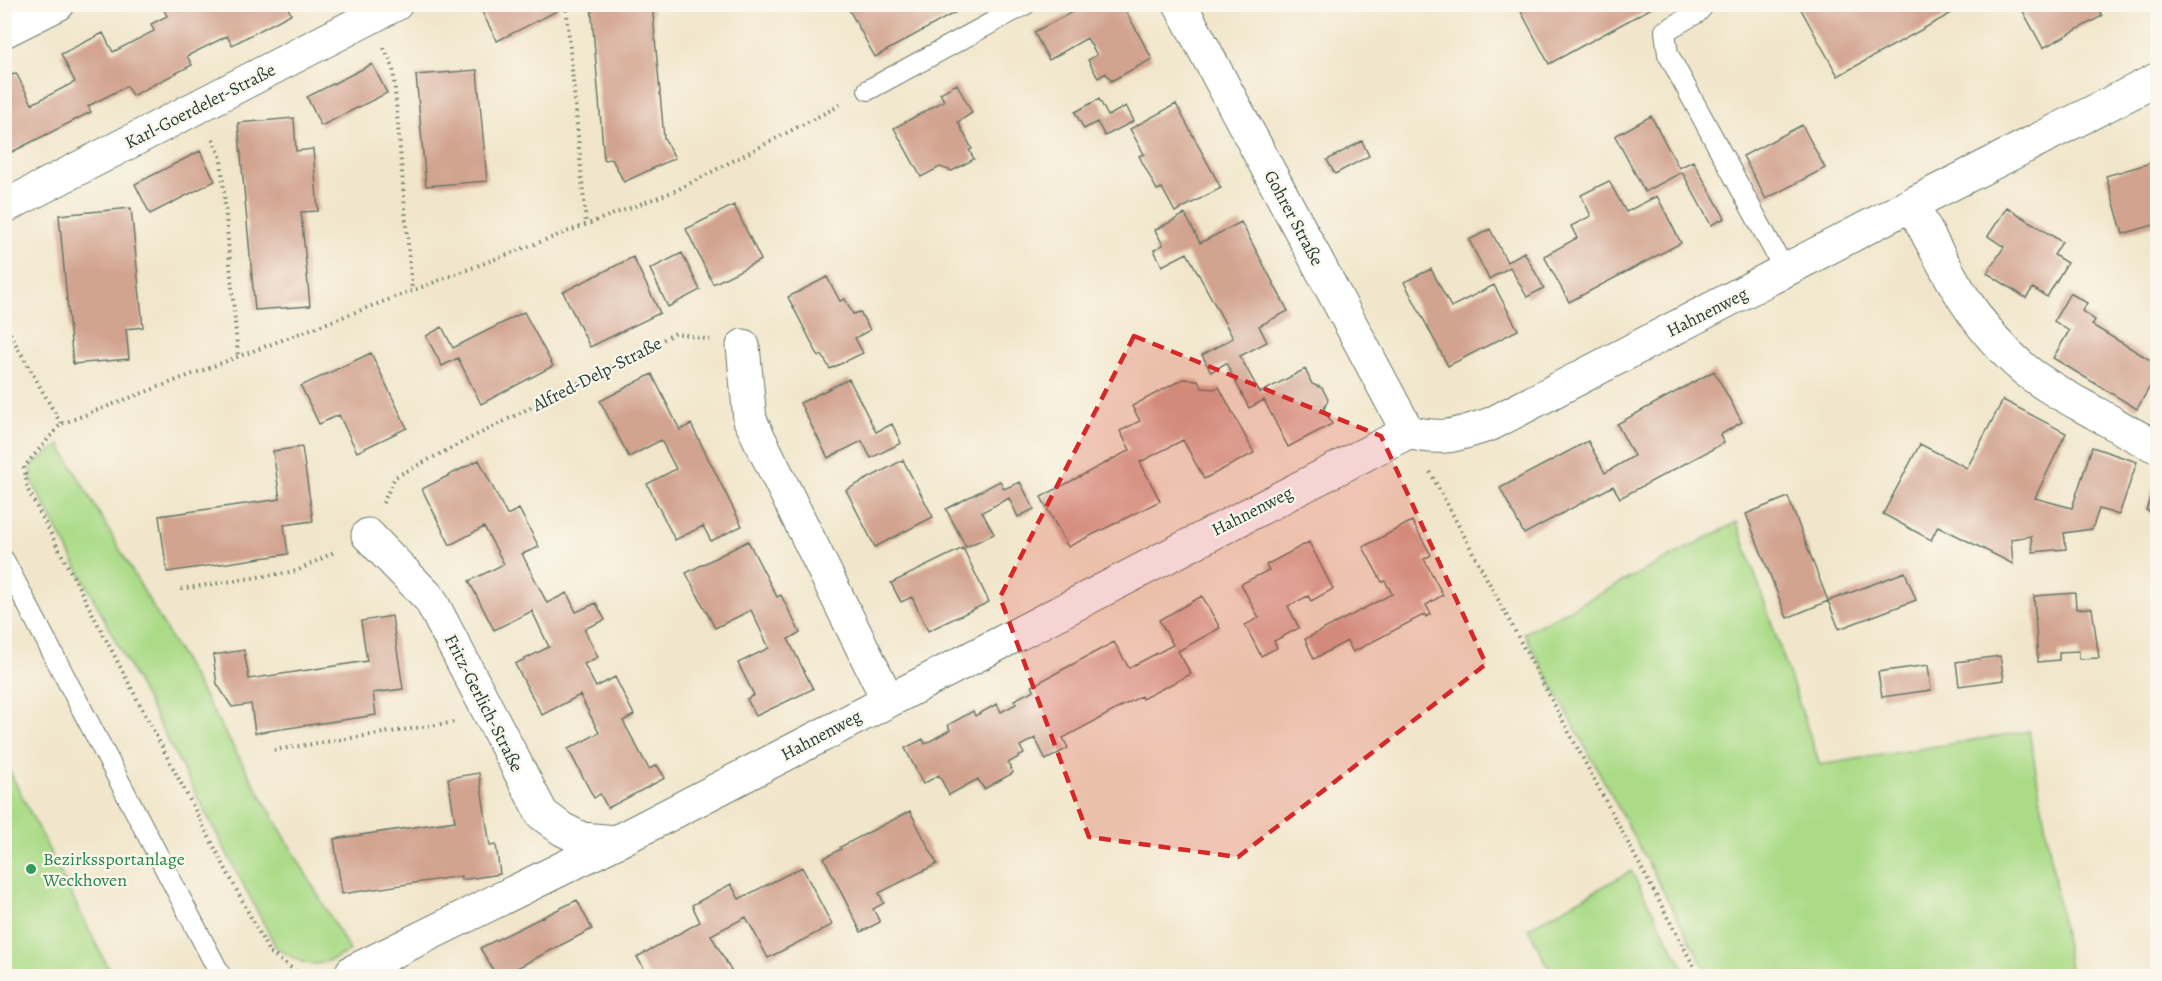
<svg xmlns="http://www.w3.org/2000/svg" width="2162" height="981" font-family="Alegreya,serif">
<rect width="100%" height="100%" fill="#fbf7ec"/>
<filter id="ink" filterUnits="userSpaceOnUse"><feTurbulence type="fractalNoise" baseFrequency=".0167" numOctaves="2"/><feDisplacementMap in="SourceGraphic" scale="12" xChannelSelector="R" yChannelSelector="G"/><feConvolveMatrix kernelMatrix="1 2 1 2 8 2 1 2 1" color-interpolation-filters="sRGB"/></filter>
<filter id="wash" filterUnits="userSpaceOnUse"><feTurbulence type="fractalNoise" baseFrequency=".008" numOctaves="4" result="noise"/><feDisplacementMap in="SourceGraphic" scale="24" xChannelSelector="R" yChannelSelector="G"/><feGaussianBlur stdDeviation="1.35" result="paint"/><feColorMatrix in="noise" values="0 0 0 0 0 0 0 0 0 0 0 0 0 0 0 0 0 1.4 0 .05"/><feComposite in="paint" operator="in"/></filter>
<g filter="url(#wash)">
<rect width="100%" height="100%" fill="#f1e6cb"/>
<path fill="#acdb88" stroke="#668c5e" stroke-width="1.5" d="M 60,445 L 350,951 C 315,968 309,970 276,947 L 31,479 L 32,465 Z
M 1737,522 L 1820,765 L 2029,731 L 2071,976 L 1709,976 L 1524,633 Z
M 5,762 L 112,976 L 5,976 Z
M 1631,871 L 1688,976 L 1553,976 L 1528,928 Z"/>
<g id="blocks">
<path fill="#d2a38f" d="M 161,4 L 286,4 L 291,14 L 232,45 L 227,36 L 187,56 L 192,65 L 132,96 L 127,86 L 88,106 L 91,112 L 4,156 L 4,79 L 16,73 L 32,104 L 75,82 L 61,54 L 103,33 L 113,52 L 154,31 L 151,24 L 167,16 Z
M 497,4 L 556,4 L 559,10 L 497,41 L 482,12 Z
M 591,4 L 652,4 L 664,138 L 675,158 L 624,182 L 612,159 L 604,160 Z
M 846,4 L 952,4 L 956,12 L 875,57 Z
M 1087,4 L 1122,4 L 1152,59 L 1111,81 L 1106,73 L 1098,78 L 1088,60 L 1097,55 L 1087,38 L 1049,60 L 1034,32 Z
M 1517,4 L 1659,4 L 1549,64 Z
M 1798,4 L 1968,4 L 1838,76 Z
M 2019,4 L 2096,4 L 2102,16 L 2043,48 Z
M 372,64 L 387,93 L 321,126 L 307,97 Z
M 477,70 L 487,181 L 426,186 L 416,75 Z
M 957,84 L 972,113 L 958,122 L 972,149 L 969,150 L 974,159 L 952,171 L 940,167 L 921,177 L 894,128 L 944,101 L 940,93 Z
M 1099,99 L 1108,116 L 1126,106 L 1134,121 L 1105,136 L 1097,122 L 1084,129 L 1075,112 Z
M 1176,104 L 1221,188 L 1175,212 L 1162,188 L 1157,190 L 1139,156 L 1144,154 L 1130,129 Z
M 1651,116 L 1679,168 L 1693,161 L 1725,218 L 1711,225 L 1682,172 L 1645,192 L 1615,136 Z
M 294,118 L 296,151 L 313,149 L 318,211 L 301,212 L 310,306 L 255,310 L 238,123 Z
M 1802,125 L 1825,168 L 1766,199 L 1743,156 Z
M 1362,141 L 1369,156 L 1335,174 L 1327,160 Z
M 200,151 L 215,181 L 150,214 L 135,184 Z
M 2157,161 L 2157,224 L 2123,234 L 2106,176 Z
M 1609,181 L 1626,212 L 1657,196 L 1681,243 L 1569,302 L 1544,256 L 1577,238 L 1571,226 L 1591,216 L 1581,195 Z
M 734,205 L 761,260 L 713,284 L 686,229 Z
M 2007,207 L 2062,242 L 2054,255 L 2067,263 L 2047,297 L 2033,288 L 2026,298 L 1987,273 L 2004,247 L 1988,236 Z
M 131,208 L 143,327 L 126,329 L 129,359 L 73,364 L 59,215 Z
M 1185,214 L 1200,243 L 1241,222 L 1288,311 L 1259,326 L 1267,342 L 1240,356 L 1260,393 L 1305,369 L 1312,384 L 1322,388 L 1328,399 L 1324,409 L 1332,424 L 1288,447 L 1264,400 L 1249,408 L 1226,363 L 1211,372 L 1202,355 L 1233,338 L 1187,253 L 1162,266 L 1154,250 L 1163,245 L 1155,230 Z
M 1490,229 L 1507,262 L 1524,252 L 1544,288 L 1527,297 L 1510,267 L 1489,279 L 1469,240 Z
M 682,253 L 700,290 L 668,307 L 650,269 Z
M 633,257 L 660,313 L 590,347 L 563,292 Z
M 1431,269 L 1451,307 L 1494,285 L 1518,330 L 1448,366 L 1404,282 Z
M 827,277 L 840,301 L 845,299 L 853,314 L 860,312 L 870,330 L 855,338 L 863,353 L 830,369 L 822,355 L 819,357 L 788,297 Z
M 2070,293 L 2087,303 L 2082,311 L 2095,320 L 2092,325 L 2157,364 L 2157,374 L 2137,409 L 2053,358 L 2069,331 L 2054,321 Z
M 524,312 L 553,366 L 481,404 L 458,358 L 442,366 L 426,336 L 442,327 L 453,348 Z
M 371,353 L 407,428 L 357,452 L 339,415 L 319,424 L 301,386 Z
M 1714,371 L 1742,422 L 1720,435 L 1724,443 L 1620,498 L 1613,486 L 1524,534 L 1500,488 L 1588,441 L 1605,473 L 1634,456 L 1617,424 Z
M 652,374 L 680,430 L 691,424 L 742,526 L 711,541 L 703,526 L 675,540 L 647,484 L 676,469 L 661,440 L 629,457 L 600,401 Z
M 849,379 L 876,432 L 892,424 L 901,443 L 871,458 L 862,441 L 828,458 L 800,403 Z
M 1183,379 L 1198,380 L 1202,388 L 1215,389 L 1219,387 L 1254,453 L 1204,479 L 1183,440 L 1140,462 L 1160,501 L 1068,547 L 1041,497 L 1130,450 L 1120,431 L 1140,421 L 1132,406 Z
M 2003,400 L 2066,433 L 2035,498 L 2072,508 L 2092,447 L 2137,462 L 2119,515 L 2099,509 L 2092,529 L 2064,533 L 2066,549 L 2033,552 L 2031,536 L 2011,539 L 2013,564 L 1938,526 L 1931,540 L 1883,514 L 1920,444 L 1967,468 Z
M 302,447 L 313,521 L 284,525 L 288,554 L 167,572 L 159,516 L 280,499 L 273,451 Z
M 479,460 L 507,515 L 519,509 L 539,547 L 522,554 L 547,603 L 567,593 L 576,612 L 596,603 L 605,620 L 584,629 L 598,657 L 584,664 L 596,687 L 615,677 L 634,715 L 623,721 L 649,769 L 657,765 L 665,778 L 608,808 L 600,794 L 594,798 L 568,749 L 599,733 L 580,695 L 542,715 L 515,664 L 549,647 L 532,611 L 494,630 L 469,581 L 504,564 L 484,527 L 450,545 L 422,489 Z
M 903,460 L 933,517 L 875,547 L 846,490 Z
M 2157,477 L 2157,515 L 2146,510 Z
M 1000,481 L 1004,489 L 1020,482 L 1034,509 L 1018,517 L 1009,498 L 982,512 L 994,534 L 966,547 L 946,509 Z
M 1788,497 L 1828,601 L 1787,618 L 1746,514 Z
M 1412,521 L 1431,555 L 1424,559 L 1443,595 L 1426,605 L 1431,614 L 1426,617 L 1425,614 L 1353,652 L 1347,641 L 1314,659 L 1305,639 L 1392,594 L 1385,581 L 1382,582 L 1363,547 Z
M 748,541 L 777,597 L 781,595 L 800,633 L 788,639 L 813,689 L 756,716 L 747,699 L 754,695 L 738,663 L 769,648 L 751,610 L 715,628 L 686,573 Z
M 1309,542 L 1333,589 L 1311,601 L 1308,596 L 1288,606 L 1299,628 L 1274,641 L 1277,648 L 1261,656 L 1245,625 L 1259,618 L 1241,584 L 1269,570 L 1266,565 Z
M 963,548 L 989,602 L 928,631 L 912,597 L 901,602 L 891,583 Z
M 1905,572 L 1916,600 L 1839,629 L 1828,601 Z
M 2075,593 L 2076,609 L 2092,608 L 2099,658 L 2079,659 L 2079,651 L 2059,652 L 2059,660 L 2038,662 L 2034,596 Z
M 1202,596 L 1220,628 L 1178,651 L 1191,674 L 1142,699 L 1141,696 L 1063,738 L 1068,748 L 1046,760 L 1035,738 L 1020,746 L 1024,754 L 1008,763 L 1013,773 L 984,789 L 978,779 L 949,795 L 939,775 L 923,784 L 905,748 L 923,739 L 925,744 L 950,730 L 948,725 L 973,711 L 975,716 L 997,704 L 1001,712 L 1016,704 L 1014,700 L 1034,690 L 1032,686 L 1114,642 L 1129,668 L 1148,658 L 1173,645 L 1159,620 Z
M 392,616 L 403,689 L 373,693 L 376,715 L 255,733 L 251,704 L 232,707 L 217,684 L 213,655 L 244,650 L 249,679 L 367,661 L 361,621 Z
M 2000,656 L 2004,680 L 1959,686 L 1956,662 Z
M 1928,665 L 1931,690 L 1882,697 L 1878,672 Z
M 479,773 L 490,846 L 496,845 L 500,874 L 461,880 L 461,876 L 342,894 L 334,839 L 455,821 L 448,778 Z
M 910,811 L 937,864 L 879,893 L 884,903 L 873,909 L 880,922 L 861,932 L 824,858 L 841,849 L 840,847 Z
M 802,867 L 832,925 L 768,958 L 746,917 L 711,935 L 734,976 L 648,976 L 637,957 L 700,922 L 692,905 L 731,884 L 739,899 Z
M 577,900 L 592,929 L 515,969 L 516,976 L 485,976 L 495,973 L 480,948 Z"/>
</g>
</g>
<g filter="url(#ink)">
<use href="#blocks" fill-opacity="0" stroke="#687869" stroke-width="1.5"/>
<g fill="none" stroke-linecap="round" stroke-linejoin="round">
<g stroke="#687869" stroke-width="22">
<path id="service" d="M 1705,4 L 1697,13 L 1665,31 L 1668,54 L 1785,271
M 868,90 L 1026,4
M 4,560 L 221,976"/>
</g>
<g stroke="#687869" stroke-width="35">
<path id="minor" d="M 1180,4 L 1408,432
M 4,31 L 58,4
M 1912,204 C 1944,265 1970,323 2024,369 C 2046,387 2072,400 2097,414 C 2117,425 2137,438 2158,447
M 4,207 L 396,4
M 743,346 L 750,420 L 888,700
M 368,535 L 430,599 L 542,814 L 562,829 L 582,839 L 616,842
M 354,976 L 352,972 L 616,842 L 1408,432 C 1443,441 1457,435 1491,424 L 1912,204 L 2158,79"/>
</g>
<path stroke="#687869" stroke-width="4" stroke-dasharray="1.5 4.5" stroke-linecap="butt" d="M 566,4 L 586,224
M 384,48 L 393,67 L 412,291
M 213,139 L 221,158 L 238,358
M 4,323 L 61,424
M 1430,472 L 1699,976
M 383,503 L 395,477 L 676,333 L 710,340
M 181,589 L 297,571 L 336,551
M 274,750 L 455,722
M 307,976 L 297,972 L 269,952 L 28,490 L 24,467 L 61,424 L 677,190 L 844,103"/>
<use href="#service" stroke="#fff" stroke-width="20"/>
<use href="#minor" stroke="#fff" stroke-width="33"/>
</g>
</g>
<path fill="#d62828" fill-opacity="0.2" stroke="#d62828" stroke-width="4.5" stroke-dasharray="12 8" stroke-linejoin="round" d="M 1134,336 L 1381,436 L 1486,664 L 1238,857 L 1089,837 L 1000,597 Z"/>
<circle fill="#2e9e5b" stroke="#fbf7ec" stroke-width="2" cx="31" cy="869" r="6"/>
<g text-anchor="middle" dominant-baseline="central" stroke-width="4.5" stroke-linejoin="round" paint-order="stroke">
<g font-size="18" fill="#1f3d34" stroke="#fbf7ec">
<text transform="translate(200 106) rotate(-27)">Karl-Goerdeler-Straße</text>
<text transform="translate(1294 218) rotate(62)">Gohrer Straße</text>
<text transform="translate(1707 312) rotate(-27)">Hahnenweg</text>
<text transform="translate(597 374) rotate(-27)">Alfred-Delp-Straße</text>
<text transform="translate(1252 511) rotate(-27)">Hahnenweg</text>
<text transform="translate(484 703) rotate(63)">Fritz-Gerlich-Straße</text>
<text transform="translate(821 735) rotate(-28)">Hahnenweg</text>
</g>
<g font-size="18" fill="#27864d" stroke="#fbf7ec" text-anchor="start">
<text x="43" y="859">Bezirkssportanlage<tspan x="43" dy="21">Weckhoven</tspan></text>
</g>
</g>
<rect width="2162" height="981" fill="none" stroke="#fbf7ec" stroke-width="24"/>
</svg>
